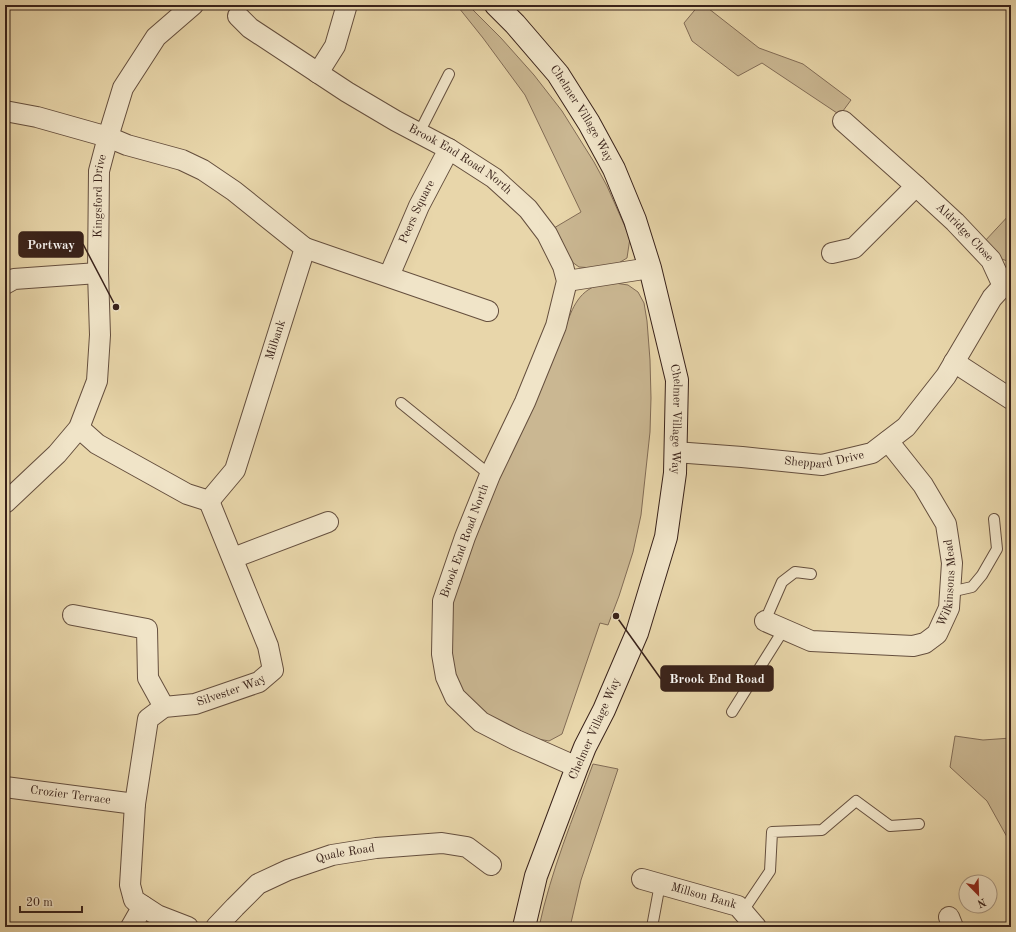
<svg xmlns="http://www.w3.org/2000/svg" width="1016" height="932" font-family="'Old Standard TT',serif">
<rect width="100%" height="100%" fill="#e8d6aa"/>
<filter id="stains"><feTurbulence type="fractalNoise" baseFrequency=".005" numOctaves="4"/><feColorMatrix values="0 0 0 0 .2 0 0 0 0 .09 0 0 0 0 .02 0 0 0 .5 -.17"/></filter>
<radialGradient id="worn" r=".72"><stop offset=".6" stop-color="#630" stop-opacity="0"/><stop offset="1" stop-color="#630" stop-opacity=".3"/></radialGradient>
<path fill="#cab792" stroke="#826c56" d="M 462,5 L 468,5 L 501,38 L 534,75 L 562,111 L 594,162 L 607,186 L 630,238 L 627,258 L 617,264 L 594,268 L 579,267 L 568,259 L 554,228 L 581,212 L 525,95 L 483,38 L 459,8 Z
M 699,5 L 704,5 L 759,48 L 803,64 L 851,100 L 840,115 L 762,63 L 738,76 L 692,41 L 684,23 Z
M 1011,213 L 1011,262 L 1010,262 L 999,258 L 984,242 Z
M 615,283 L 628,285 L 638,292 L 644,303 L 647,321 L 650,360 L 651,398 L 650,432 L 641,515 L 633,552 L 619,596 L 608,625 L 600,623 L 562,734 L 549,741 L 533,738 L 490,719 L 464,695 L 452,671 L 451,601 L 466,550 L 564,331 C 571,312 577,291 599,285 C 604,284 609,284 615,283 Z
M 955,736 L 983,740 L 1011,738 L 1011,835 L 1007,837 L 987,801 L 950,767 Z
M 593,764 L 618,769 L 581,880 L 570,927 L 539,927 C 551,871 573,818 593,764 Z"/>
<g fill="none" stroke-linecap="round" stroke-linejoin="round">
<g stroke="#654f3e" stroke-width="12">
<path id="lane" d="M 419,133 L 449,74
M 401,403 L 490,475
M 950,592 L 972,587 L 982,575 L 997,549 L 994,519
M 765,621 L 782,582 L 795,572 L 811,574
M 732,712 L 784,629
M 743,911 L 770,871 L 772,832 L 822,830 L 856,801 L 890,826 L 919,824
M 652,927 L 660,884"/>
</g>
<g stroke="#654f3e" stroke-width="22">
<g id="street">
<path id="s1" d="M 238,16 L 250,28 L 347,92 L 396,121 L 449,149 L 494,178 L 528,209 L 547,234 L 563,266 L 567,281 L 556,326 L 525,402 L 490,475 L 465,537 L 443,601 L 442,654 L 446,677 L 455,697 L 481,722 L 516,740 L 577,767"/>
<path d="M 318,73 L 335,46 L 346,8"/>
<path d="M 5,111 L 37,117 L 108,137 L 127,145 L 182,160 L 203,170 L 234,191 L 305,248 L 235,470 L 209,501 L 187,494 L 97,444 L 79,428"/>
<path id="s2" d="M 843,121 L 916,186 L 955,222 L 991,260 L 1003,286"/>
<path d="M 305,248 L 488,311"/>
<path d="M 832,253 L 854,248 L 916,186"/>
<path id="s3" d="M 389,276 L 419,206 L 449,149"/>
<path d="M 567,281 L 650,268"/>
<path d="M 5,284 L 14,279 L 98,273"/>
<path d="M 954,362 L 1011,399"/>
<path id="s4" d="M 675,452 L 742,457 L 822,465 L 872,453 L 906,427 L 946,376 L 992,298 L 1011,277"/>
<path id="s5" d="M 5,503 L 57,454 L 79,428 L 97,381 L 100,335 L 98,273 L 99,171 L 108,137 L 123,88 L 156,37 L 193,5"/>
<path d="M 233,558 L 328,522"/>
<path d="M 73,615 L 147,629 L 148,678 L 164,707"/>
<path id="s6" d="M 765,621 L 811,641 L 913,646 L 925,643 L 937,634 L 949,608 L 952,563 L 946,524 L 923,485 L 888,441"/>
<path id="s7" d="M 5,787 L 135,804"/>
<path id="s8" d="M 642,879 L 738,906 L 756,927"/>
<path d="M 949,917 L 953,927"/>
<path d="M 131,927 L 143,906"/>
<path id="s9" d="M 188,927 L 157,915 L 134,900 L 130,885 L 135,804 L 148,719 L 164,707 L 195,704 L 259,682 L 273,670 L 268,646 L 209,501"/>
<path id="s10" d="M 216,927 L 235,907 L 258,884 L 288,870 L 332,855 L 376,848 L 442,843 L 467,847 L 491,865"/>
</g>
</g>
<g stroke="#39221a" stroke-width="24">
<g id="secondary">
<path id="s11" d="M 496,5 L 515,24 L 558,74 L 589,123 L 614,169 L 635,220 L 650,268 L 677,380 L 675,473 L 666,537 L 637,633 L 604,710 L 585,747 L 577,767 L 536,876 L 524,927"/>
</g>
</g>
<use href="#lane" stroke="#f0e4c8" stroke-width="10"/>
<use href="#street" stroke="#f0e4c8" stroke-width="20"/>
<use href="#secondary" stroke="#f0e4c8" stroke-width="22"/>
</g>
<g text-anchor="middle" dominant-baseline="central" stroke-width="3" stroke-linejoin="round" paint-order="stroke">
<g font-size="12" fill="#39221a" stroke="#f0e4c8">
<text stroke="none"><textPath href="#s11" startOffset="139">Chelmer Village Way</textPath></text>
<text stroke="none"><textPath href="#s1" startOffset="265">Brook End Road North</textPath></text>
<text stroke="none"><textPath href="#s5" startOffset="341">Kingsford Drive</textPath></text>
<text stroke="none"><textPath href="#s3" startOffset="70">Peers Square</textPath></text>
<text stroke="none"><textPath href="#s2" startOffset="165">Aldridge Close</textPath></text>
<text transform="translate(276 340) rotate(-72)">Milbank</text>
<text stroke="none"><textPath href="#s11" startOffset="463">Chelmer Village Way</textPath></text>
<text stroke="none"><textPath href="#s4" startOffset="150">Sheppard Drive</textPath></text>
<text transform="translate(465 541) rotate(-70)">Brook End Road North</text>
<text stroke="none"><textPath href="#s6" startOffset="233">Wilkinsons Mead</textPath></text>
<text stroke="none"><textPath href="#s9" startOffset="333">Silvester Way</textPath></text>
<text transform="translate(595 729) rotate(-66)">Chelmer Village Way</text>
<text stroke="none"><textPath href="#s7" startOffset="66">Crozier Terrace</textPath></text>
<text stroke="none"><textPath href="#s10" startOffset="153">Quale Road</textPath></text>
<text stroke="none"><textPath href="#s8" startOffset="64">Millson Bank</textPath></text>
</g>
</g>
<path fill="none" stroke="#39221a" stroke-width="1.5" d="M116 307L83 244M616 616L661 679"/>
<g fill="#39221a" stroke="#f0e4c8" stroke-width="1.5">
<circle cx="116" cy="307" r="4"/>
<circle cx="616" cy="616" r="4"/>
</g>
<g fill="#39221a" stroke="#39221a" stroke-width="1.5">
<rect x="19" y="232" width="64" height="25" rx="4"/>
<rect x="661" y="666" width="112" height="25" rx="4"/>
</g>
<g font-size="13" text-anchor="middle" font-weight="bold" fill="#fff">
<text x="51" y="249">Portway</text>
<text x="717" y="683">Brook End Road</text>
</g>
<rect width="1016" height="932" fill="none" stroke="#e8d6aa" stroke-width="20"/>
<rect x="6" y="6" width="1004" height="920" fill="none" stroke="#39221a" stroke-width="2"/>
<rect x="10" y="10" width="996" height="912" fill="none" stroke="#39221a"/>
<g transform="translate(978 894) rotate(157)"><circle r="19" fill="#f0e4c8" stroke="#a79682"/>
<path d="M0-3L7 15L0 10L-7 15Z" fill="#8f2418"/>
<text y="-6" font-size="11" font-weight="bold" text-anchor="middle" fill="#39221a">N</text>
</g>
<path d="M20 906v6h62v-6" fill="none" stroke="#39221a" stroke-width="2"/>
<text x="26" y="906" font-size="12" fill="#39221a" stroke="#f0e4c8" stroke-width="3" paint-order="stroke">20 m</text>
<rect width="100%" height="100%" filter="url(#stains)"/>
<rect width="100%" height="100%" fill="url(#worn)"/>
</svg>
